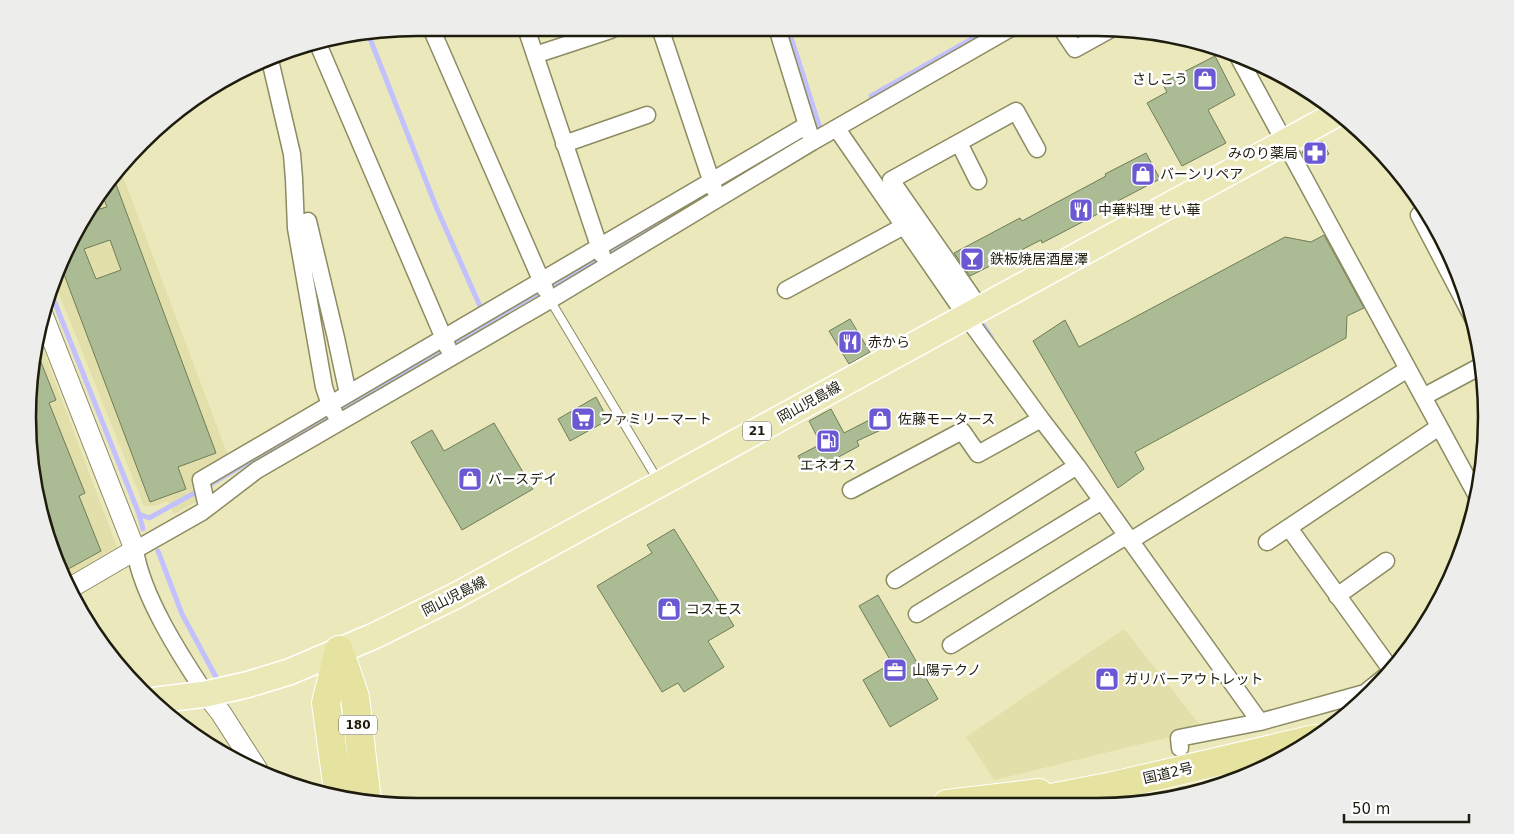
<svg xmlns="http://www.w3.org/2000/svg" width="1514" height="834" font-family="'DejaVu Sans','Noto Sans JP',sans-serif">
<rect width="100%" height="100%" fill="#ebe9bc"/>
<path fill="#e2dfab" d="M 121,171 L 227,453 L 210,469 L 207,496 L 174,514 L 168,501 L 155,506 L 144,506 L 55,284 L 93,201 Z
M 39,339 L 117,547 L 64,578 L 57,566 L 28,443 Z
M 1124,629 L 1203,729 L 994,780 L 966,737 Z"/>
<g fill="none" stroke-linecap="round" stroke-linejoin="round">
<path stroke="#c2c1fd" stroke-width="5" d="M 788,28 L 820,128
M 369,36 L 437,209 L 483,313
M 871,96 L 991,28
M 51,293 L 139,514 L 149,518 L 211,484 L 781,151
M 984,326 L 991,337
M 139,514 L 143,529
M 158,551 L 182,614 L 216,677"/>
</g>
<path fill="#abbb93" stroke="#6f7d57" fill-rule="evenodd" d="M 1215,56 L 1235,95 L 1208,110 L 1226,143 L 1182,166 L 1147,103 L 1167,92 L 1162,83 Z
M 1322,141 L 1329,154 L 1309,164 L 1302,152 Z
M 1146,153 L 1160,179 L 1112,204 L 1113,206 L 1042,243 L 1041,240 L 970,276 L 954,253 L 1020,218 L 1022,221 L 1106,176 L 1105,174 Z
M 114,179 L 216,453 L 178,467 L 186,489 L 150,502 L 62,269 L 88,212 L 107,207 L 101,192 ZM 110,240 L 121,270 L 96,279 L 84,249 Z
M 1324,235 L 1364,308 L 1347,316 L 1346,338 L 1135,452 L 1144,469 L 1118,488 L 1033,341 L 1065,320 L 1079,347 L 1285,237 L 1311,242 Z
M 850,319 L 870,352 L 849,364 L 829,331 Z
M 37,352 L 56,400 L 49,403 L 85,493 L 79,496 L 101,551 L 61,573 L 57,566 L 28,443 Z
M 596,397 L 608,420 L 570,441 L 558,419 Z
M 831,409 L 844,433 L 877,416 L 883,429 L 857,441 L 859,446 L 818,468 L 816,465 L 805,470 L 798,456 L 821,444 L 809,421 Z
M 494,423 L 533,489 L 462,530 L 411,442 L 432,430 L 444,451 Z
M 674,529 L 734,626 L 708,641 L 724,667 L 684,692 L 678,683 L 662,692 L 597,586 L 652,553 L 647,545 Z
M 878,595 L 938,699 L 890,727 L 863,680 L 892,663 L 859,606 Z"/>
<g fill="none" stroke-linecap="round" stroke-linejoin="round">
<path stroke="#c2c099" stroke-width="16" stroke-dasharray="16 8" stroke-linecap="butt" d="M 1182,762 L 1187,794"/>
<g stroke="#8d8b61" stroke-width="10">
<path id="service" d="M 550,300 L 659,482"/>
</g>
<g stroke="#8d8b61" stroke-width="19">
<path id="minor" d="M 431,28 L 545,289
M 526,28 L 602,255
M 660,28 L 714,189
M 777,28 L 810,135
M 1061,28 L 1075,49 L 1113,28
M 318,44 L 448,348
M 535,55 L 611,30
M 1239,58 L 1477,496
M 270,60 L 292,154 L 294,179 L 296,228 L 324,387 L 330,405 L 335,414
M 837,129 L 966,316 L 1041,419 L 1077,466 L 1260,722
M 959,143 L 978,181
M 564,144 L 647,115
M 1426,212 L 1419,215 L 1473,318
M 308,221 L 336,338 L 348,394
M 786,290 L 904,226
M 980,308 L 891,180 L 1016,111 L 1037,149
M 1423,397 L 1481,366
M 851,490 L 962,431 L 978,454 L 1041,419
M 207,507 L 201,480 L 807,125
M 1289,528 L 1392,671
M 1130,541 L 1408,369
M 1267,542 L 1439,427
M 895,580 L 1077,466
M 1337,596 L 1386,561
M 917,614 L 1102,501
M 951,645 L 1126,536
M 206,694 C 180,655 142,596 135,550 L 202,512 L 257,470 L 550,300 L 812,142 L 1011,28
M 1180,748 L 1179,738 L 1260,722 L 1365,693 L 1391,672"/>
</g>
<g stroke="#8d8b61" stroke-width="22">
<path id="tertiary" d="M 42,313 L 135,550 L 70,588
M 206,694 L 221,713 L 257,769"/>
</g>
<g stroke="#fff" stroke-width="28">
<path id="primary" d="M 157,700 L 206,694 L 246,685 L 289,672 L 374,636 L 457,595 L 1338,113"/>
</g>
<g stroke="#fff" stroke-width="30">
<path id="trunk" d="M 339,650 L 355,697 L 367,802
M 339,650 L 326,703 L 339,797
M 947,804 L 1039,793
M 1020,804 L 1113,786 L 1315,739"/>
</g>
<use href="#service" stroke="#fff" stroke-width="8"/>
<use href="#minor" stroke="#fff" stroke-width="16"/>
<use href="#tertiary" stroke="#fff" stroke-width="20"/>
<use href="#primary" stroke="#ece9b8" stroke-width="25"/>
<use href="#trunk" stroke="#e6e2a0" stroke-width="28"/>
</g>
<defs>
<g id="shop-square" transform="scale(1.25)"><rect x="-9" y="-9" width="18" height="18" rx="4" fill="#6b59d3" stroke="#fff"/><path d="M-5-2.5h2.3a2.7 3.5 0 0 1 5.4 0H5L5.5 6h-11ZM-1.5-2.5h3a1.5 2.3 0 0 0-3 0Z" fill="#fff"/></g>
<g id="pharmacy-square" transform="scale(1.25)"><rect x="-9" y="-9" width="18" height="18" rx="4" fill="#6b59d3" stroke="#fff"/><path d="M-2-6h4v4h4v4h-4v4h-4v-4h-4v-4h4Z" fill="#fff"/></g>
<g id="restaurant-square" transform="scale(1.25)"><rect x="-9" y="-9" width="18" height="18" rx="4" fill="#6b59d3" stroke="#fff"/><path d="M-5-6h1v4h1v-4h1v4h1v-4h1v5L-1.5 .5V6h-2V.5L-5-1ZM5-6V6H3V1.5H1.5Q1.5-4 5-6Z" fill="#fff"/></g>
<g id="bar-square" transform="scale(1.25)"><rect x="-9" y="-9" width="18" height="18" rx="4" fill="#6b59d3" stroke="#fff"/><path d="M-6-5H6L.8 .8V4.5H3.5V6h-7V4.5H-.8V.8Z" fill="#fff"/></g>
<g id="supermarket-square" transform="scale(1.25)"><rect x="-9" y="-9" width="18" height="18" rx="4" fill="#6b59d3" stroke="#fff"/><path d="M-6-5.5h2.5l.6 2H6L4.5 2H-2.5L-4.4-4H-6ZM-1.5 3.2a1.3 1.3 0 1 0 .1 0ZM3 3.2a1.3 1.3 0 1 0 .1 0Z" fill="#fff"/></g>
<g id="fuel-square" transform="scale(1.25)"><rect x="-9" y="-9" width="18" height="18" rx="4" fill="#6b59d3" stroke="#fff"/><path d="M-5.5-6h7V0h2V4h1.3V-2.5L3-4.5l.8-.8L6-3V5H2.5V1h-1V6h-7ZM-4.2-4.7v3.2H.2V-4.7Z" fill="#fff"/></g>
<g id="office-square" transform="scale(1.25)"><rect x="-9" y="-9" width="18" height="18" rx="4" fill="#6b59d3" stroke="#fff"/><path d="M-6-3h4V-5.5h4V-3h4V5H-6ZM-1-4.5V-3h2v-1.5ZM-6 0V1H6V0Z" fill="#fff"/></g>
</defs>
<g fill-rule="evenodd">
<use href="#shop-square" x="1205" y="79"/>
<use href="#pharmacy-square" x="1315" y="153"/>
<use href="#shop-square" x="1143" y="174"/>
<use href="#restaurant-square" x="1081" y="210"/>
<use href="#bar-square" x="972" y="259"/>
<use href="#restaurant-square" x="850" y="342"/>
<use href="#supermarket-square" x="583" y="419"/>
<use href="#shop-square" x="880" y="419"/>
<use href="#fuel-square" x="828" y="441"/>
<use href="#shop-square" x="470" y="479"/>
<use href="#shop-square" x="669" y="609"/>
<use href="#office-square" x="895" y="670"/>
<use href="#shop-square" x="1107" y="679"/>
</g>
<g text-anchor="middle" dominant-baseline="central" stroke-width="5" stroke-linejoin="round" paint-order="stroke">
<g fill="#fff" stroke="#626156" stroke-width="1">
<rect x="743" y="421.5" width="28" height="19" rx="4"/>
<rect x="339" y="715.5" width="38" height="19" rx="4"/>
</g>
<g font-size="12" font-weight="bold" fill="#1e1d0d">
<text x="757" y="431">21</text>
<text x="358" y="725">180</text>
</g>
<g font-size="14" fill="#1e1d0d" stroke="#fff" text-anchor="start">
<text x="1188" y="79" text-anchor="end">さしこう</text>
<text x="1298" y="153" text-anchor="end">みのり薬局</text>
<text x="1160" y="174">バーンリペア</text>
<text x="1098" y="210">中華料理 せい華</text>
<text x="990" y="259">鉄板焼居酒屋澤</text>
<text x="868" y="342">赤から</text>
<text x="600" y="419">ファミリーマート</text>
<text x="898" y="419">佐藤モータース</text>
<text x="828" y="465" text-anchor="middle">エネオス</text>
<text x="488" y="479">バースデイ</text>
<text x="686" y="609">コスモス</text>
<text x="912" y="670">山陽テクノ</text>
<text x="1124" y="679">ガリバーアウトレット</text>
</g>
<g font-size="14" fill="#1e1d0d" stroke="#fff">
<text transform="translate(809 402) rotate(-29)">岡山児島線</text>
<text transform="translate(454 596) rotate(-27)">岡山児島線</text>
<text transform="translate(1168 773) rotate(-13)">国道2号</text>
</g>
</g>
<path d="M0 0H1514V834H0ZM417 36H1097A381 381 0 0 1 1478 417V417A381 381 0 0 1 1097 798H417A381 381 0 0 1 36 417V417A381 381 0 0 1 417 36Z" fill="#ededec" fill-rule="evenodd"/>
<path fill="none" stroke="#1e1d0d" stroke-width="2.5" d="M417 36H1097A381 381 0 0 1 1478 417V417A381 381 0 0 1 1097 798H417A381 381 0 0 1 36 417V417A381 381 0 0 1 417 36Z"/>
<path d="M1344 814v8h125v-8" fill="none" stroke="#1e1d0d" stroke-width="2.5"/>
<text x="1352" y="814" font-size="15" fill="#1e1d0d" stroke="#ffffff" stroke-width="4" paint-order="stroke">50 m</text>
</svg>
